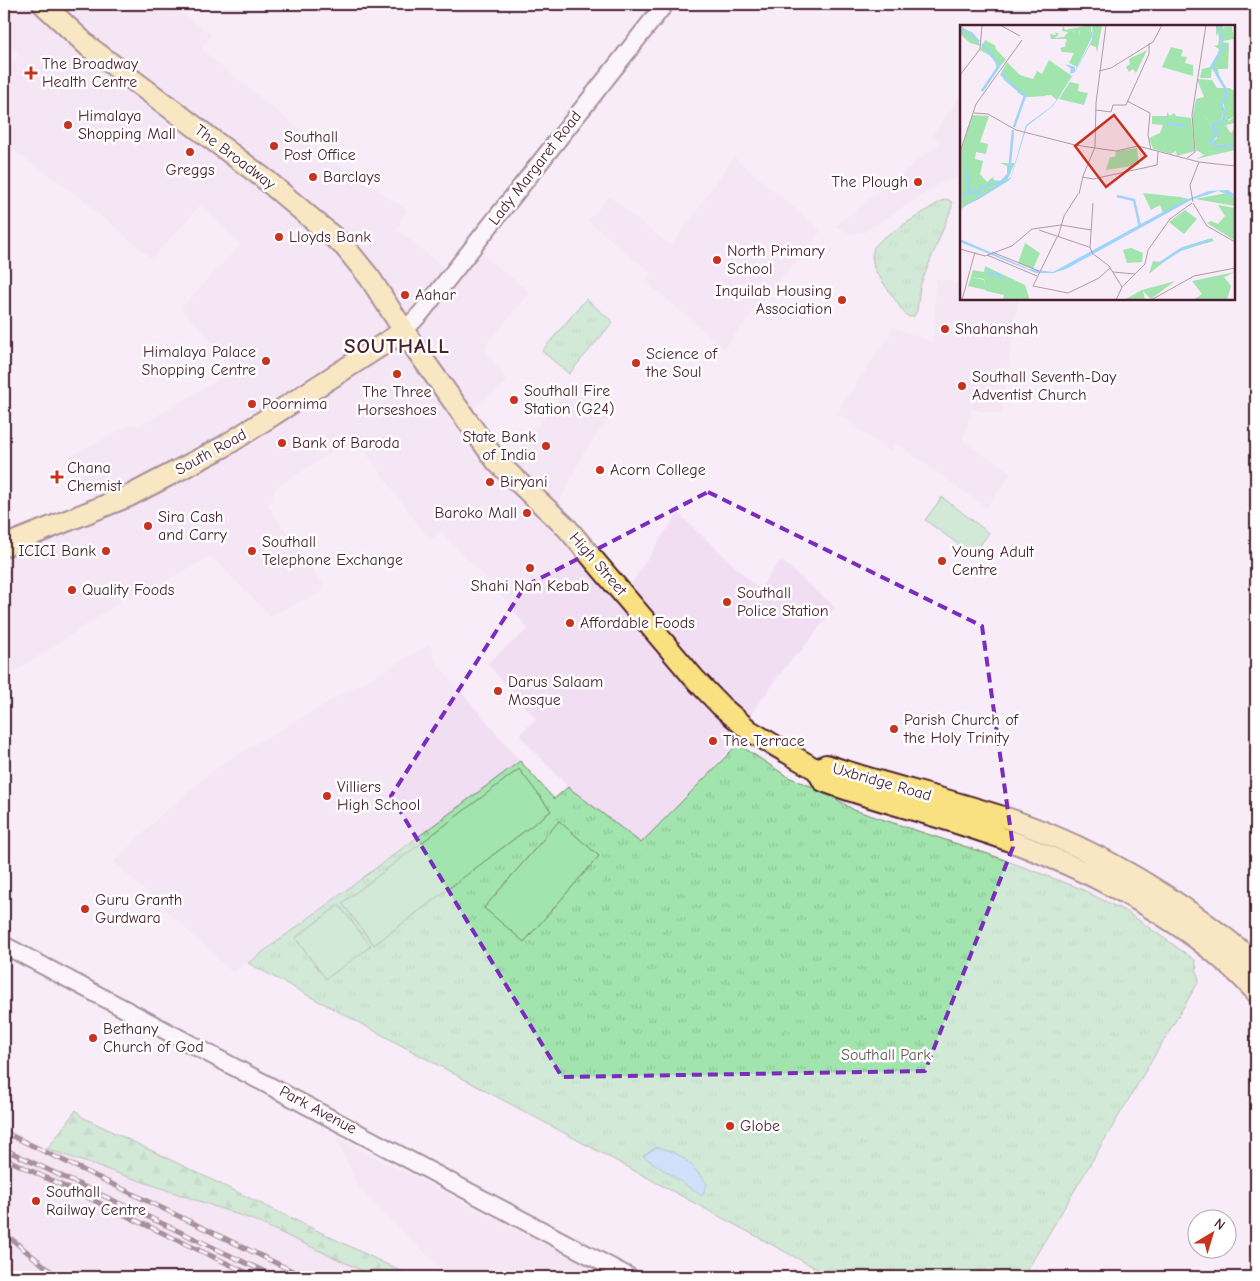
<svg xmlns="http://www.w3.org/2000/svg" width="1260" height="1281" font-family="'Comic Neue',sans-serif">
<defs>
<pattern id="grass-tufts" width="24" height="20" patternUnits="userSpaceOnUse" patternTransform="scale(1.25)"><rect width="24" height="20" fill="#a2e4ae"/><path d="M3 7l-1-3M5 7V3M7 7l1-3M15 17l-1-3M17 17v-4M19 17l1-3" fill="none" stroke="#8dc396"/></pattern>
<pattern id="forest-firs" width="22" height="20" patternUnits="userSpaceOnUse" patternTransform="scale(1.25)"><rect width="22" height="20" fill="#a2e4ae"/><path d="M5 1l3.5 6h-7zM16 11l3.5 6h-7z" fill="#8dc396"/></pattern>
</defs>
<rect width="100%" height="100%" fill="#f7ecf8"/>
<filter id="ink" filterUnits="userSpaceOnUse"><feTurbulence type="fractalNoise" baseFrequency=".02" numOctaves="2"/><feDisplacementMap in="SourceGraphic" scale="10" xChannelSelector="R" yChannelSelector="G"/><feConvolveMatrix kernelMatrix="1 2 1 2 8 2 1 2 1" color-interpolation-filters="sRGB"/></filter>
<g filter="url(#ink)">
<path fill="#f2def3" d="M 4,4 L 168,4 L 212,34 L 201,49 L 304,133 L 301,138 L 407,210 L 397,229 L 452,274 L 474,248 L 530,292 L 484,348 L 507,382 L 467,414 L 505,468 L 568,386 L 609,419 L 584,452 L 555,511 L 627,590 L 678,513 L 759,589 L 781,560 L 835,607 L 799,654 L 796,653 L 755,708 L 738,741 L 641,843 L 568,787 L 519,735 L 536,719 L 487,663 L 528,629 L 494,586 L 441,532 L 430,541 L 355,438 L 275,488 L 273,501 L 267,504 L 323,584 L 321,593 L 270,616 L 211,556 L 150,590 L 121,602 L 4,679 L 4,547 L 94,511 L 69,456 L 135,423 L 138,427 L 236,369 L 181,308 L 240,245 L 201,205 L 152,259 L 73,192 L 4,144 L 4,72 L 19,54 L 4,41 Z
M 961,96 L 961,175 L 941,183 L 865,232 L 851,234 L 835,226 L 939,143 L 932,135 Z
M 734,157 L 821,231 L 724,348 L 645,281 L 651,273 L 588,221 L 609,196 L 671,246 Z
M 936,278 L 961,285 L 961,299 L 1018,300 L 1001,415 L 972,409 L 963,441 L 1012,473 L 987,508 L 897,444 L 889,451 L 836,413 L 894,328 L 933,342 Z
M 430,644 L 438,665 L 520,761 L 233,973 L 114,862 L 167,809 L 222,763 Z
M 4,1127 L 47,1149 L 251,1219 L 376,1277 L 4,1277 Z
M 336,1137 L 609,1277 L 449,1277 L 358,1187 Z"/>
<path fill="url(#grass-tufts)" stroke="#76826c" d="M 947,199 L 952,202 L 952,207 L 920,286 L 917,311 L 914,316 L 909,317 L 904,313 L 874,269 L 872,256 L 874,247 L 883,238 L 941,201 Z
M 586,299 L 613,322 L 569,374 L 542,351 Z
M 738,744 L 788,777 L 825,792 L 854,810 L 994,856 L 1079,888 L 1127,912 L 1195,960 L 1199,981 L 1023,1277 L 832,1277 L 248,963 L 520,761 L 554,799 L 568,787 L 641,843 Z"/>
<path fill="url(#forest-firs)" stroke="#76826c" d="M 76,1110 L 82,1117 L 413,1277 L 376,1277 L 251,1219 L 47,1149 Z"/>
<path fill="#a2e4ae" stroke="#76826c" d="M 942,497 L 989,533 L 973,555 L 925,520 Z
M 519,769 L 551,811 L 374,945 L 342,903 Z
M 559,821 L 599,856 L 524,942 L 484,908 Z
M 339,905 L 371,946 L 326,979 L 295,938 Z"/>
<path fill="#9ed3fc" stroke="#7c8ba8" d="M 657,1147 C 683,1153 691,1164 707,1184 L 702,1196 L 643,1156 Z"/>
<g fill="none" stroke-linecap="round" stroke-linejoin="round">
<g stroke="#4a1f2b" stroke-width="20">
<path id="tertiary" d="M 404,331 L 421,313 L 665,4
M 4,945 L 630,1277"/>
</g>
<g stroke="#4a1f2b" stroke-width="24">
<path id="primary" d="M 43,4 L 89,47 L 266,180 L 344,246 L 370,278 L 417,351 L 497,462 L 567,528 L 694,678 L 721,706 L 750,731 L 817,770
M 4,546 L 129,496 L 223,447 L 404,331
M 817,770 L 823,781 C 867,798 914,809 960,824 C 1061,855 1185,913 1256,992
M 817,770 L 826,765 C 889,786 953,800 1015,821 C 1103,852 1185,903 1256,963"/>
</g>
<use href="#tertiary" stroke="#fff" stroke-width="16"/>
<use href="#primary" stroke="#f9e181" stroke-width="20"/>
<g stroke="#4a1f2b" stroke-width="5">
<path id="rail" d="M 4,1132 L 305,1277
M 4,1149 L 276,1277
M 4,1158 L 256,1277
M 4,1233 L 58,1277"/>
</g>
<use href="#rail" stroke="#fff" stroke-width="3" stroke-dasharray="9" stroke-linecap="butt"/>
</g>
</g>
<path d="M0 0H1260V1281H0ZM 708,492 L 982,626 L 1013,847 L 925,1071 L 562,1077 L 391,796 L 525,586 Z" fill="#f7ecf8" fill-opacity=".55" fill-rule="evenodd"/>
<path fill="none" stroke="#7b2cbf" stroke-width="4" stroke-dasharray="10 6" stroke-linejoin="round" d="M 708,492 L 982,626 L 1013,847 L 925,1071 L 562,1077 L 391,796 L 525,586 Z"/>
<g fill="#c8321e" stroke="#fff" stroke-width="2">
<path d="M28.5 65.5h5v5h5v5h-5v5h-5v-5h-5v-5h5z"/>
<circle cx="68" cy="125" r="5"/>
<circle cx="274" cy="146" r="5"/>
<circle cx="190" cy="152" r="5"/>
<circle cx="313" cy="177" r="5"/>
<circle cx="918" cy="182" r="5"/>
<circle cx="279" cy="237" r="5"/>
<circle cx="717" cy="260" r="5"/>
<circle cx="405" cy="295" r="5"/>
<circle cx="842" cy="300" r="5"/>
<circle cx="945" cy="329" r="5"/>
<circle cx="266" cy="361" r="5"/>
<circle cx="636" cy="363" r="5"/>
<circle cx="397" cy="374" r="5"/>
<circle cx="962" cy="386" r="5"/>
<circle cx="514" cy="400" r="5"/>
<circle cx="252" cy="404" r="5"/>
<circle cx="282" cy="443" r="5"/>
<circle cx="546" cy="446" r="5"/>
<circle cx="600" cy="470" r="5"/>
<path d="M54.5 469.5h5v5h5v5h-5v5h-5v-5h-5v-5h5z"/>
<circle cx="490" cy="482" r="5"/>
<circle cx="527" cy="513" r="5"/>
<circle cx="148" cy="526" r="5"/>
<circle cx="106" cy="551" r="5"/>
<circle cx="252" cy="551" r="5"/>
<circle cx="942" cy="561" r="5"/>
<circle cx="530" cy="568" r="5"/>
<circle cx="72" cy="590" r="5"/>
<circle cx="727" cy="602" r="5"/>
<circle cx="570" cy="623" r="5"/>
<circle cx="498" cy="691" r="5"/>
<circle cx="894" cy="729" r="5"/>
<circle cx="713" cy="741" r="5"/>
<circle cx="327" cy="796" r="5"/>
<circle cx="85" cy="909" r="5"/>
<circle cx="93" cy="1038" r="5"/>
<circle cx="730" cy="1126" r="5"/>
<circle cx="36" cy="1201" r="5"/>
</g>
<g text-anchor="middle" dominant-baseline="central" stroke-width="5" stroke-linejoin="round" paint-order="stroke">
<g font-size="16" fill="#4a1f2b" stroke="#fff" text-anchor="start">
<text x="42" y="64">The Broadway<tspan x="42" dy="18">Health Centre</tspan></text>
<text x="78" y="116">Himalaya<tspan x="78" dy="18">Shopping Mall</tspan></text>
<text x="284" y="137">Southall<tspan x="284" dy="18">Post Office</tspan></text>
<text x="190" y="170" text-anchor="middle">Greggs</text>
<text x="323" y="177">Barclays</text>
<text x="908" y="182" text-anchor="end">The Plough</text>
<text x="289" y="237">Lloyds Bank</text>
<text x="727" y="251">North Primary<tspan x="727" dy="18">School</tspan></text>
<text x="832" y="291" text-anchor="end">Inquilab Housing<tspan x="832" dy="18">Association</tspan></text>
<text x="415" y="295">Aahar</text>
<text x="955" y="329">Shahanshah</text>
<text x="256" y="352" text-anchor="end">Himalaya Palace<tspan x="256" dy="18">Shopping Centre</tspan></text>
<text x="646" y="354">Science of<tspan x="646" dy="18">the Soul</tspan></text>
<text x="972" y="377">Southall Seventh-Day<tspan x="972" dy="18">Adventist Church</tspan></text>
<text x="524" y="391">Southall Fire<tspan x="524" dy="18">Station (G24)</tspan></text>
<text x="397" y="392" text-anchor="middle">The Three<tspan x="397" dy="18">Horseshoes</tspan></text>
<text x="262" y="404">Poornima</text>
<text x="536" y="437" text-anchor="end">State Bank<tspan x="536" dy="18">of India</tspan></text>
<text x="292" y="443">Bank of Baroda</text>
<text x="67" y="468">Chana<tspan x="67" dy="18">Chemist</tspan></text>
<text x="610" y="470">Acorn College</text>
<text x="500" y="482">Biryani</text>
<text x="517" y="513" text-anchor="end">Baroko Mall</text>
<text x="158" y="517">Sira Cash<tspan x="158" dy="18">and Carry</tspan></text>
<text x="262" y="542">Southall<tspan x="262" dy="18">Telephone Exchange</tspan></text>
<text x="96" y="551" text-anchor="end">ICICI Bank</text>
<text x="952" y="552">Young Adult<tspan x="952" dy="18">Centre</tspan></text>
<text x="530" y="586" text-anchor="middle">Shahi Nan Kebab</text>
<text x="82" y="590">Quality Foods</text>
<text x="737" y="593">Southall<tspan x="737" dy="18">Police Station</tspan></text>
<text x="580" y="623">Affordable Foods</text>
<text x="508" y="682">Darus Salaam<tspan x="508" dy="18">Mosque</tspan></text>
<text x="904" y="720">Parish Church of<tspan x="904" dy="18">the Holy Trinity</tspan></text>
<text x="723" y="741">The Terrace</text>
<text x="337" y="787">Villiers<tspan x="337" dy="18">High School</tspan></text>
<text x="95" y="900">Guru Granth<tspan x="95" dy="18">Gurdwara</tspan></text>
<text x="103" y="1029">Bethany<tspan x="103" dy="18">Church of God</tspan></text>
<text x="740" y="1126">Globe</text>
<text x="46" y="1192">Southall<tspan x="46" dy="18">Railway Centre</tspan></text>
</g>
<g font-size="16" fill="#4a1f2b" stroke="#fff">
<text transform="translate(235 157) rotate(37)">The Broadway</text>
<text transform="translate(535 168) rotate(-52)">Lady Margaret Road</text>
<text transform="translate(211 452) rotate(-29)">South Road</text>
<text transform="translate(598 564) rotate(49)">High Street</text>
<text transform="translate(882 782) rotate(16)">Uxbridge Road</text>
<text transform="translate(318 1110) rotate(28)">Park Avenue</text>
</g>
<g font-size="16" fill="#645a52" stroke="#fff">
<text x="886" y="1055">Southall Park</text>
</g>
<g font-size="21" font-weight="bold" letter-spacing="1" fill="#4a1f2b" stroke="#fff">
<text x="397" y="346">SOUTHALL</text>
</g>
</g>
<g transform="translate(960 25)">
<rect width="275" height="275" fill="#f7ecf8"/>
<path d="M 0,0 L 14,10 L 21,21 L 10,18 L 0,9 ZM 132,0 L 142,0 L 137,28 L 136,22 L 130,20 L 133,12 ZM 256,0 L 263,1 L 262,17 L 269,18 L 268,44 L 258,44 L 260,55 L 252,42 L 251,53 L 240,53 L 242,44 L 250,42 L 258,28 L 259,24 L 254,21 L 258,20 L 259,14 L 258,8 L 256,11 ZM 265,2 L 272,2 L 274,14 L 263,16 L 261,5 ZM 120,5 L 132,7 L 132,12 L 117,42 L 109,38 L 114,28 L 102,27 L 100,23 L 107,21 L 106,10 L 112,6 L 119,10 ZM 25,15 L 36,21 L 35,23 L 46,35 L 37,44 L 34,33 L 20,25 ZM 187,25 L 176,48 L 173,44 L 169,47 L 166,42 L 170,39 L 169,34 ZM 89,35 L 112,51 L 97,75 L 91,70 L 66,72 L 40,50 L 47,37 L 60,50 L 73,54 L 77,46 L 82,49 ZM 237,54 L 252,55 L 257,63 L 270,63 L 275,67 L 275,91 L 268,95 L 266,93 L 263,75 L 255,84 L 263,87 L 261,97 L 247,89 L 244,90 L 257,108 L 250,118 L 244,114 L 255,127 L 236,126 L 232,94 L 236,74 L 244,72 ZM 110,57 L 119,59 L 118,66 L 128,68 L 124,80 L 99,74 ZM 207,87 L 210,91 L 214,88 L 216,91 L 231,93 L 235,126 L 217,131 L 216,126 L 211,129 L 193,124 L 189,113 L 200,108 L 203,100 L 192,99 L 192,91 L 207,91 ZM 12,90 L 29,91 L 20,117 L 28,119 L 26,129 L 16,127 L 15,134 L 23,136 L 20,149 L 27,157 L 33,152 L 34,155 L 41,156 L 47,149 L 47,141 L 40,138 L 55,138 L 47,155 L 0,184 L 0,129 ZM 262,97 L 271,108 L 275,103 L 275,119 L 255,120 L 252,117 L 257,113 L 255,99 ZM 177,123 L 179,140 L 146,145 L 150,132 L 155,132 L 156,126 ZM 183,168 L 220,172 L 229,174 L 203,188 L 200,180 L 191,185 ZM 267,168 L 275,173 L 275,181 L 235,174 ZM 258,180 L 275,183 L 275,216 L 247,198 L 251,196 L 258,199 L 265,191 ZM 65,218 L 80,228 L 73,244 L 58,238 ZM 171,223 L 183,228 L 182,237 L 167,238 L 163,225 ZM 25,241 L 65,260 L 70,275 L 43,275 L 44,270 L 26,266 L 24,254 L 11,252 L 13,245 L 24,247 ZM 275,247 L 264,252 L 271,261 L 267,275 L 233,275 L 242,269 L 232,256 ZM 215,256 L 191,274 L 183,266 L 185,275 L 164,275 L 182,265 Z" fill="#a2e4ae"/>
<path d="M 103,0 L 105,5 L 131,0 L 131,7 L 119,6 L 120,11 L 124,9 L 131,12 L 120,35 L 118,30 L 114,31 L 119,27 L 106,24 L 105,16 L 115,25 L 113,21 L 115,18 L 114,22 L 121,26 L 128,12 L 119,12 L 113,6 L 106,14 L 91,14 L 90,9 L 96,10 L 95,7 L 99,9 L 95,13 L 104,12 L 108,7 L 102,6 ZM 55,60 L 72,69 L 82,63 L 85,71 L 66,72 L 58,68 ZM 262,76 L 266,93 L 269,96 L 275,91 L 275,98 L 266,100 L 268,103 L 262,98 L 256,99 L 259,109 L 252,117 L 255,120 L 275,118 L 275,125 L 236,134 L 244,130 L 237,125 L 254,127 L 244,119 L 243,109 L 249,118 L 249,111 L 257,108 L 244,90 L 247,87 L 262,97 L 263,87 L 254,84 ZM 252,213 L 254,216 L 217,226 L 189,249 L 193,236 L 200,237 L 222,222 Z" fill="#a2e4ae"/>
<path d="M 211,22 L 223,25 L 221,31 L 227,32 L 225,38 L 233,40 L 233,51 L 202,42 Z" fill="#a2e4ae"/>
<path d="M 225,185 L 237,194 L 224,209 L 209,197 ZM 11,252 L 24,255 L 26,265 L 8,261 Z" fill="#a2e4ae"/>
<path d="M 132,0 L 133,15 L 105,65 L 92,82 L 67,101 L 51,153 L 48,156 L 19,174 L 5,181 L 0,187 L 5,180 L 51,152 L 66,100 L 91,82 L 104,66 L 115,47 L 110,49 L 111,44 L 105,39 L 115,42 L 115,46 L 132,15 ZM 268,165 L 275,170 L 275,172 L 258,166 L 231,175 L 106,244 L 93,248 L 76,248 L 0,217 L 0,214 L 69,244 L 93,247 L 223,176 L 249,166 Z" fill="#9ed3fc"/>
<path fill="none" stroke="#9ed3fc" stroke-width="2.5" d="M 262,0 L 260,4 L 263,23 L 252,41 L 265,63 L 266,72 L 261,80 L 265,88 L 262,98 L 254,98 L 253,103 L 258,108 L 250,116 L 257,122 L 275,119M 0,6 L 11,8 L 19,17M 22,19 L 40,41M 43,46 L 45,54 L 65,71 L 54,102M 22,66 L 39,41M 206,98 L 225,101M 6,143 L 9,168M 0,171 L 14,166 L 17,169 L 21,162 L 41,157 L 49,149 L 53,105M 157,171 L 174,175 L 180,202M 200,238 L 220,225 L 250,215M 28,245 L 30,249 L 38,249 L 43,256"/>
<path fill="none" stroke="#b29aa6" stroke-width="1" d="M 40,0 L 60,11M 139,46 L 151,43 L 193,17 L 202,0M 0,50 L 20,24 L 22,0M 167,76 L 190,88 L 188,110 L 191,125M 136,85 L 151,87 L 153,80 L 166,80 L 189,29 L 189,18M 14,88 L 28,89 L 56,105 L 115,120 L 156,126 L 178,121 L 239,137 L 275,141M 135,122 L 136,78 L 146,0M 0,127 L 16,79 L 62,15M 227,133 L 235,127 L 232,90 L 246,0M 122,152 L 133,154 L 197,140 L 198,127M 119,169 L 123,151 L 135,122M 233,177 L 230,160 L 239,137M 233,178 L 247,201 L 275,217M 79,205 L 129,222M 97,212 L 73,261 L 108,268M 98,212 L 104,191 L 118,169M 130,222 L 132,228 L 149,241 L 162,262 L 156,275M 130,223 L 133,178M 0,224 L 25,231 L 52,221 L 72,204 L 101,200 L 131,205M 32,227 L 79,246M 27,230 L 77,251M 153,247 L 175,249M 162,262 L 185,239 L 188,225 L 210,194 L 232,178M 108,268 L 139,253 L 150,243M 2,275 L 15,227M 191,275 L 234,251 L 275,243"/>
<path fill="#c8321e" fill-opacity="0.15" stroke="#c8321e" stroke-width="2.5" d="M 154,90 L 186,131 L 146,162 L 115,121 Z"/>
<rect width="275" height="275" fill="none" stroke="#4a1f2b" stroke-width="2.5"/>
</g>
<rect width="1260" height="1281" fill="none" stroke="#fff" stroke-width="20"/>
<rect x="10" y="10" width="1240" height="1261" fill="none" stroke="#4a1f2b" stroke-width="2" filter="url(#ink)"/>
<g transform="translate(1212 1234) rotate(38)"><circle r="24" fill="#ffffff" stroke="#b7a5aa"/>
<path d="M0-4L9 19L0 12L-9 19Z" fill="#c8321e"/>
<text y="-8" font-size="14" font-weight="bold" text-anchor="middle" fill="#4a1f2b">N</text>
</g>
</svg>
